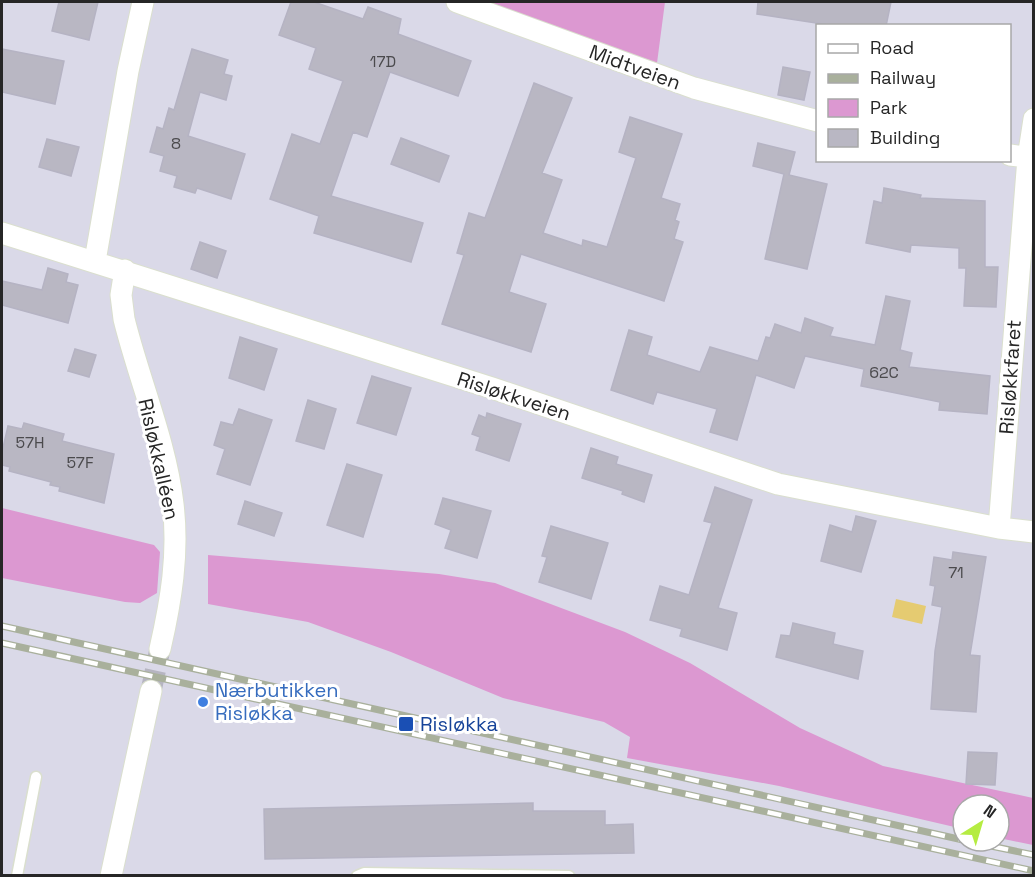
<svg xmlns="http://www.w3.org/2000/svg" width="1035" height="877" font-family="'Space Grotesk',sans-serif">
<rect width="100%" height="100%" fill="#dad9e8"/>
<path fill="#dc98d1" d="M 484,2 L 665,2 L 657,63 Z
M 2,508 L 154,545 L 160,552 L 157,593 L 140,603 L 125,602 L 2,578 Z
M 208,555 L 439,574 L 495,583 L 625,632 L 690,663 L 800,728 L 883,766 L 1033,798 L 1033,845 L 999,838 L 999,805 L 963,805 L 963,829 L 779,786 L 627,758 L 630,737 L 604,722 L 503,698 L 391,652 L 308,622 L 208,604 Z"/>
<path fill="#e5cb71" d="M 896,599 L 926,606 L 922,624 L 892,617 Z"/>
<path fill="#b9b7c3" stroke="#b5b3c3" stroke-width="1.5" d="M 59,2 L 98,2 L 89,40 L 52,31 Z
M 291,2 L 314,2 L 363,19 L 368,7 L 401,19 L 398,34 L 471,61 L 458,96 L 390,72 L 367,137 L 353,132 L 331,196 L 423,223 L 411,262 L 314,233 L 319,216 L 270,199 L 292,134 L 320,144 L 343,81 L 309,69 L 316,48 L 279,35 Z
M 758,2 L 891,2 L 886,26 L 836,26 L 757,14 Z
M 2,49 L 64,61 L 55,104 L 2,92 Z
M 192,49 L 228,60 L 224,74 L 232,76 L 226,100 L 200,92 L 188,136 L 245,154 L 231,199 L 197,188 L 195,193 L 174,187 L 177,176 L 160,171 L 164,156 L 150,152 L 157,127 L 163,129 L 169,108 L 174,110 Z
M 783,67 L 810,72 L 804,100 L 778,95 Z
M 534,83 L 572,98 L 542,173 L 562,180 L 543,233 L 582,246 L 583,240 L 607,247 L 636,158 L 619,152 L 630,117 L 682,134 L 661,198 L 680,204 L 675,220 L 679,222 L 674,239 L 683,242 L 664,301 L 521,254 L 509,292 L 546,304 L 531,352 L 442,324 L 464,255 L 457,253 L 469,213 L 485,218 Z
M 401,138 L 449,156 L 439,182 L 391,164 Z
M 47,139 L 79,147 L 71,176 L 39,167 Z
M 758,143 L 795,152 L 789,175 L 827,184 L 807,269 L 765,259 L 784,174 L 753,166 Z
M 884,188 L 921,195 L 920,198 L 985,201 L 985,267 L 998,267 L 996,307 L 964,306 L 966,268 L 959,268 L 959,248 L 911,245 L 910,252 L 866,243 L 874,201 L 882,203 Z
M 200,242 L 226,251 L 217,278 L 191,269 Z
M 48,268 L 68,274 L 66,282 L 78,285 L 68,323 L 2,305 L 2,281 L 42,290 Z
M 886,296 L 910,301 L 900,350 L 912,353 L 909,367 L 990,376 L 987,414 L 939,410 L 940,402 L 861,386 L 864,369 L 805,356 L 794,388 L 756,375 L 737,440 L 710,432 L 717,409 L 657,392 L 653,404 L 611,390 L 629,330 L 652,337 L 647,355 L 700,372 L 710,347 L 758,361 L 766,337 L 770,338 L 775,324 L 801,333 L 805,318 L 833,328 L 830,336 L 875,345 Z
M 240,337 L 277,349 L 264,390 L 229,378 Z
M 75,349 L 96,355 L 89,377 L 68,371 Z
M 372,376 L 411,388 L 396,435 L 357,423 Z
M 308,400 L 336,409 L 324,449 L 296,441 Z
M 239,409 L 272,420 L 250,485 L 217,474 L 225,449 L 214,445 L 221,422 L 233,425 Z
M 487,413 L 521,424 L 509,461 L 476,450 L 480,437 L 472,434 L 479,415 L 486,418 Z
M 24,423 L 64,434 L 62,441 L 114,454 L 104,503 L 59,491 L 60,487 L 50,485 L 51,482 L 9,471 L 10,467 L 2,465 L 2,452 L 8,426 L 22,429 Z
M 591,448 L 618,457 L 616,464 L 652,475 L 644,502 L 622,494 L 623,491 L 582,478 Z
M 347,464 L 382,475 L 363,537 L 327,525 Z
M 715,487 L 752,500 L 718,608 L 737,613 L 727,650 L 680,636 L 682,629 L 650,620 L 660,586 L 689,595 L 712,523 L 704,521 Z
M 443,498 L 491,511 L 477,558 L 445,548 L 451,530 L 435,524 Z
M 245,501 L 282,513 L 274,536 L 238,524 Z
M 856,516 L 876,521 L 861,572 L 821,561 L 830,525 L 852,532 Z
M 551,526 L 608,543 L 591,599 L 539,582 L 547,557 L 542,556 Z
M 953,552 L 986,557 L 970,655 L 980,656 L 976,712 L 931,709 L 935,651 L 942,607 L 932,605 L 935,586 L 930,585 L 934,557 L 952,560 Z
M 793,623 L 835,633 L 833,644 L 863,651 L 858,679 L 776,657 L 781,635 L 790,636 Z
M 968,752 L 997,753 L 995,785 L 966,784 Z
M 533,803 L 533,811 L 605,811 L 605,825 L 633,824 L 634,853 L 265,859 L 264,809 Z"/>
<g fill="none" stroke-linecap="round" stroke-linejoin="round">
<path stroke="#b6b5c1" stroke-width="21" stroke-dasharray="21 10" stroke-linecap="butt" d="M 151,691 L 160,649"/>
<g stroke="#dadfce" stroke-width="13">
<path id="lane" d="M 17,876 L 36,777
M 357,876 L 364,873 L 569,876"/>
</g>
<g stroke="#dadfce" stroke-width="23">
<path id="street" d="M 457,2 L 694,88 L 818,121
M 1010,155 L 1034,158
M 2,233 L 492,388 L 778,484 L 999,528 L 1034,532
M 95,261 L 128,71 L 143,2
M 125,270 L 121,295 L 124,319 C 139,380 166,442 173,504 C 179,554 171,601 160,649
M 999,528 L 1028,158 L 1034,119
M 111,876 L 151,691"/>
</g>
<use href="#lane" stroke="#fff" stroke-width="10"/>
<use href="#street" stroke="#fff" stroke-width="21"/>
<g stroke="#a9b09c" stroke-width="7">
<path id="rail" d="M 2,626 L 963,840
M 2,643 L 1034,871
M 967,841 L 1034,855"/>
</g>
<use href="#rail" stroke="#fff" stroke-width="4.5" stroke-dasharray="14" stroke-linecap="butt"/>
</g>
<circle fill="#3f7fe0" stroke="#fff" stroke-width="2" cx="203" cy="702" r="6"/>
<rect fill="#1a4fb4" stroke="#fff" stroke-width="2" x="398" y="716" width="16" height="16" rx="3"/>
<g text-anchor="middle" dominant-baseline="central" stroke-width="6" stroke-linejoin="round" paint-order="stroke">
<g font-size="16" fill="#4b4a4d">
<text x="383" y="61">17D</text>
<text x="176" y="143">8</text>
<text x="884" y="372">62C</text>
<text x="30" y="442">57H</text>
<text x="80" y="462">57F</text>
<text x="956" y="572">71</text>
</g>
<g font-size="20" fill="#262626" stroke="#fff">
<text transform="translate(635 67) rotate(20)">Midtveien</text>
<text transform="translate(1010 377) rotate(-86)">Risløkkfaret</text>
<text transform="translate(514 396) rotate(18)">Risløkkveien</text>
<text transform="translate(159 459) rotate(77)">Risløkkalléen</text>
</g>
<g font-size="20" fill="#366cbe" stroke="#fff" text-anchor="start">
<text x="215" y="690">Nærbutikken<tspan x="215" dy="23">Risløkka</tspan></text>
</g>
<g font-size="20" fill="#164399" stroke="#fff" text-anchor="start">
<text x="420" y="724">Risløkka</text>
</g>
</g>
<rect width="1035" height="877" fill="none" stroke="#262626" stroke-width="6"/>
<rect x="816" y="24" width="195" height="138" fill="#ffffff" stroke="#a8a8a8" stroke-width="1.5"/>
<rect x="828" y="44" width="30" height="9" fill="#ffffff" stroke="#a8a8a8" stroke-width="1.5"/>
<text x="870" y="54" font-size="18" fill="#262626">Road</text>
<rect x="828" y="74" width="30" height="9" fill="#a9b09c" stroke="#a8a8a8" stroke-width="1.5"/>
<text x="870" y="84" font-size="18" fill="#262626">Railway</text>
<rect x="828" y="99" width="30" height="18" fill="#dc98d1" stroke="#a8a8a8" stroke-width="1.5"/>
<text x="870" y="114" font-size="18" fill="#262626">Park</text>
<rect x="828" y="129" width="30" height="18" fill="#b9b7c3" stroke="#a8a8a8" stroke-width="1.5"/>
<text x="870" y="144" font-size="18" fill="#262626">Building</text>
<g transform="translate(981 823) rotate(37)"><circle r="28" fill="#ffffff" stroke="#a8a8a8" stroke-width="1.5"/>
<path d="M0-4.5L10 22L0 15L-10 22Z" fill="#b5ec42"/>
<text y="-9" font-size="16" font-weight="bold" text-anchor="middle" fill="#262626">N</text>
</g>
</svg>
